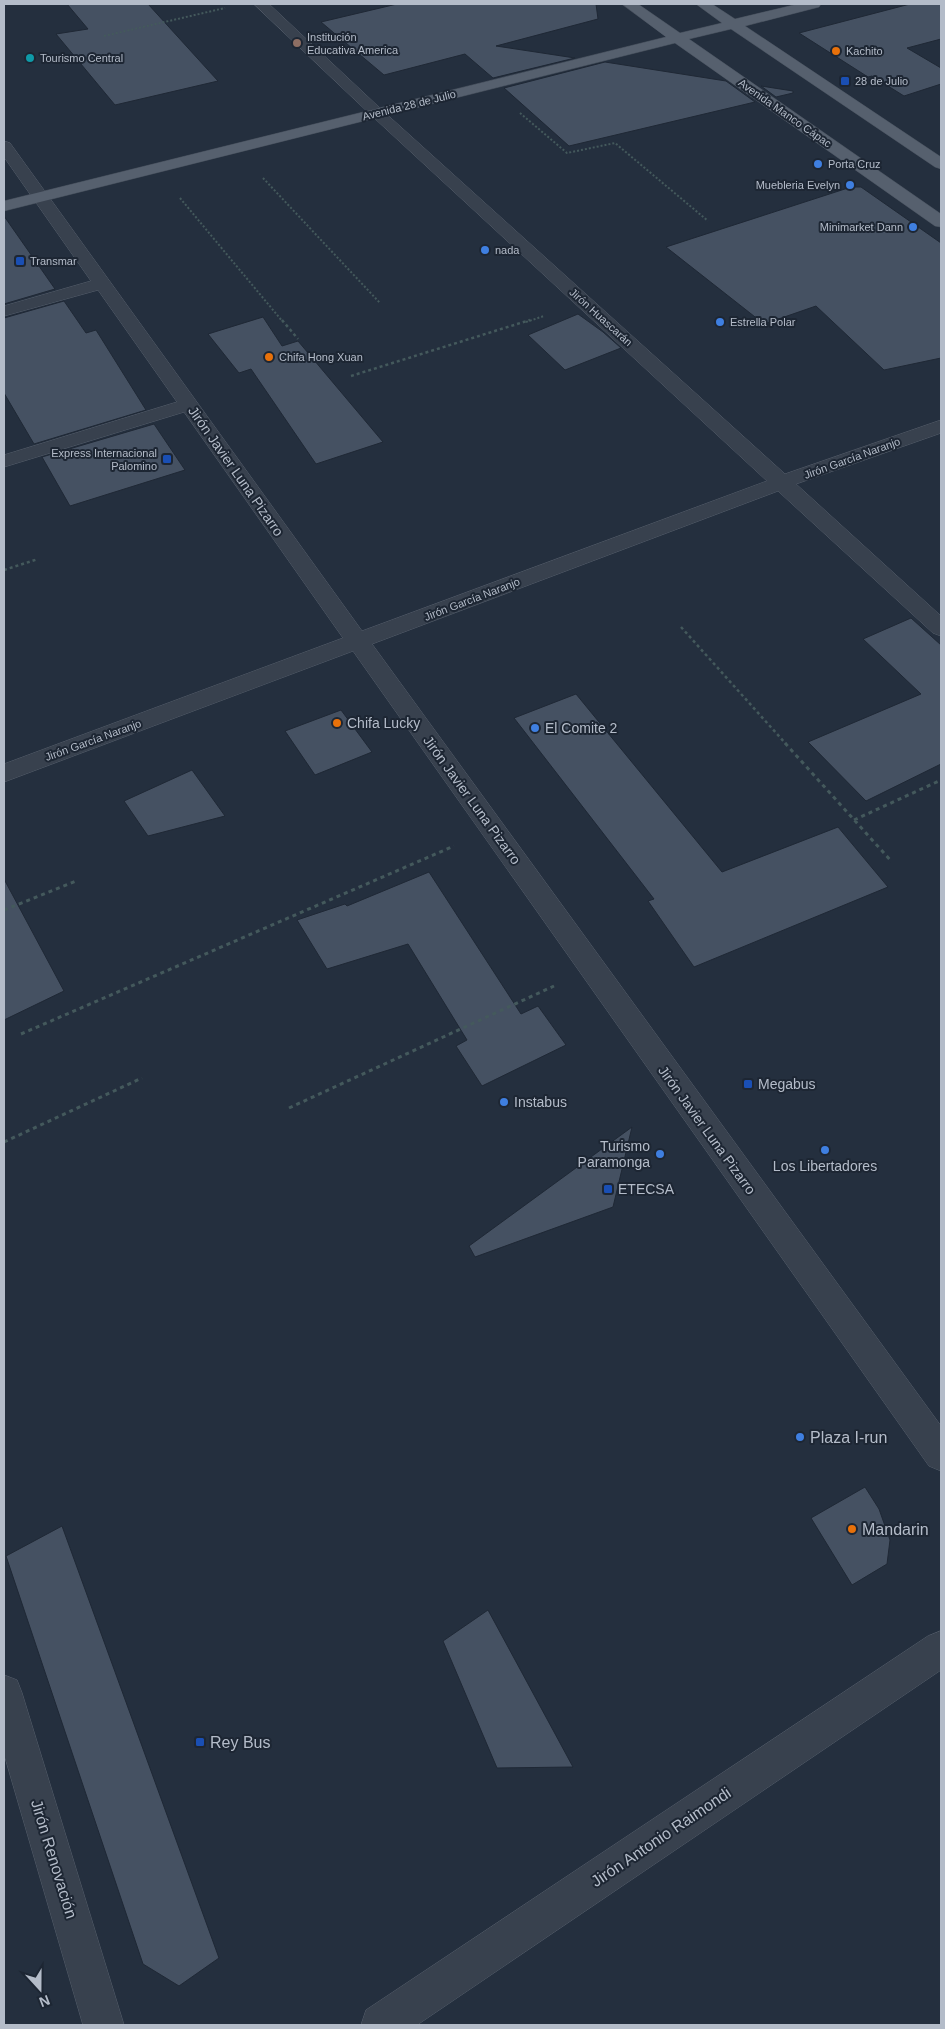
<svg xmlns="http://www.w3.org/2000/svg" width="945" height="2029" font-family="Arial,sans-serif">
<rect width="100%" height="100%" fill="#242f3e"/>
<path fill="#455162" stroke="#1f2835" d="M 67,4 L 148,4 L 218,81 L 115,105 L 56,34 L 88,29 Z
M 397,4 L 596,4 L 598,19 L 496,46 L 575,58 L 493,78 L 465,54 L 384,75 L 321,22 Z
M 910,4 L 941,4 L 941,39 L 907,48 L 941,68 L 941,84 L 904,96 L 872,76 L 868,77 L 799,33 Z
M 605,62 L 726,81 L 755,102 L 569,146 L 504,88 Z
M 761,86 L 793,91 L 793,93 L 776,97 Z
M 851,187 L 861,187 L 941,243 L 941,358 L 884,370 L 816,306 L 764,324 L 666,247 Z
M 4,216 L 55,289 L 4,304 Z
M 64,301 L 86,333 L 96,330 L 146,410 L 34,444 L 4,393 L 4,318 Z
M 578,314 L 603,332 L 621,348 L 565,370 L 528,335 Z
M 263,317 L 282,346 L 298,341 L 383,442 L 316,464 L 251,369 L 239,373 L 208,334 Z
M 154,424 L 185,470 L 70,506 L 42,457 Z
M 911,618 L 941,645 L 941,764 L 866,801 L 808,742 L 921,694 L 863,639 Z
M 576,694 L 722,872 L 838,827 L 888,887 L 694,967 L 648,901 L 654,899 L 514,718 Z
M 341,710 L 372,752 L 315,775 L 285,731 Z
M 192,770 L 225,816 L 148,836 L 124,801 Z
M 429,872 L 521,1014 L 538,1006 L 566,1045 L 482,1086 L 456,1046 L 467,1040 L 408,944 L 327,969 L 297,920 L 345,904 L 347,906 Z
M 4,879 L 64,991 L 4,1020 Z
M 632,1127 L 613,1207 L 475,1257 L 469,1246 Z
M 865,1487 L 879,1509 L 890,1540 L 887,1564 L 852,1585 L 811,1518 Z
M 62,1526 L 219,1958 L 179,1986 L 143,1964 L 6,1556 Z
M 488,1610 L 573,1767 L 497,1768 L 443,1641 Z"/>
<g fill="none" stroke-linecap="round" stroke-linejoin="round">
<g stroke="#565f6c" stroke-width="1">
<path id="minor" d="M 254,4 L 269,4 L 382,110 L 785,474 L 941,420 L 941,433 L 796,484 L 941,616 L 941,636 L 933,633 L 778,491 L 372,644 L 941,1426 L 941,1471 L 929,1466 L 353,651 L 4,782 L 4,764 L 343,638 L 184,412 L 4,467 L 4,455 L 177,402 L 98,290 L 4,316 L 4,306 L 91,281 L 4,157 L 4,141 L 10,143 L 362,631 L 767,481 L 372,116 Z
M 941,1631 L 941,1670 L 417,2025 L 361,2025 L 366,2010 L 928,1636 Z
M 4,1675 L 17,1680 L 22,1693 L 124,2025 L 83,2025 L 4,1754 Z"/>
</g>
<g stroke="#414a57" stroke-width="1">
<path id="major" d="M 622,4 L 638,4 L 680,33 L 722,23 L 696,4 L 712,4 L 735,19 L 798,4 L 821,4 L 819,7 L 745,26 L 941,157 L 941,169 L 935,167 L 731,29 L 689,39 L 941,214 L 941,227 L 935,226 L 675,43 L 4,211 L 4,201 L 666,37 Z"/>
</g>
<path stroke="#44595c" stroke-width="2" stroke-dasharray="2 2" stroke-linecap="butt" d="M 104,36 L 225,8
M 520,113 L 567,153 L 615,143 L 708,221
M 263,178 L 380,303
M 180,198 L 283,322
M 526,322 L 544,316"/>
<path stroke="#44595c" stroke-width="2.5" stroke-dasharray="3 3" stroke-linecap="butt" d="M 282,320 L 298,339
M 351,376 L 530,320
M 4,570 L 38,559
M 681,627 L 786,744"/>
<path stroke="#44595c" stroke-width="3" stroke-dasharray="4 4" stroke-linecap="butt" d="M 785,743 L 892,862
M 854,820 L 941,780
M 4,910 L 76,881
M 21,1034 L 454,846
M 289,1108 L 554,986
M 4,1142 L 142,1078"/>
<use href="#minor" fill="#38414e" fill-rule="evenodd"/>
<use href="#major" fill="#56606e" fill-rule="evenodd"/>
</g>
<circle fill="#8d6e63" stroke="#1d2633" stroke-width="2" cx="297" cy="43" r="5"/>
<g fill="#e8710a" stroke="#1d2633" stroke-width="2">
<circle cx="836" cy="51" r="5"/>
<circle cx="269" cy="357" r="5"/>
<circle cx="337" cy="723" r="5"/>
<circle cx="852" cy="1529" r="5"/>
</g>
<circle fill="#0f9aa8" stroke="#1d2633" stroke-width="2" cx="30" cy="58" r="5"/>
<g fill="#1a4fb4" stroke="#1d2633" stroke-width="2">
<rect x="840" y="76" width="10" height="10" rx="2.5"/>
<rect x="15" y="256" width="10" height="10" rx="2.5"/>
<rect x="162" y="454" width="10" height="10" rx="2.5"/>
<rect x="743" y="1079" width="10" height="10" rx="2.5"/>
<rect x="603" y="1184" width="10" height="10" rx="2.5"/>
<rect x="195" y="1737" width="10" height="10" rx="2.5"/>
</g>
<g fill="#3f7fe0" stroke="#1d2633" stroke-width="2">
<circle cx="818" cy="164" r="5"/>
<circle cx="850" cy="185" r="5"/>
<circle cx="913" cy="227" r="5"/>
<circle cx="485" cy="250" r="5"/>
<circle cx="720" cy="322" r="5"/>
<circle cx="535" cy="728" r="5"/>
<circle cx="504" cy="1102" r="5"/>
<circle cx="825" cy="1150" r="5"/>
<circle cx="660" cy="1154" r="5"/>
<circle cx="800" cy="1437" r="5"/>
</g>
<g text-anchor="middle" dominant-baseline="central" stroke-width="4" stroke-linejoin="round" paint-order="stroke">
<g font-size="11" fill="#b4bcc9" stroke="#1d2633" text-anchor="start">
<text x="307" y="37">Institución<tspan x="307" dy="13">Educativa America</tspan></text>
<text x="846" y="51">Kachito</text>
<text x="40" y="58">Tourismo Central</text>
<text x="855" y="81">28 de Julio</text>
<text x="828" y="164">Porta Cruz</text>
<text x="840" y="185" text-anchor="end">Muebleria Evelyn</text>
<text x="903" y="227" text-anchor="end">Minimarket Dann</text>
<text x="495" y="250">nada</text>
<text x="30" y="261">Transmar</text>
<text x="730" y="322">Estrella Polar</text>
<text x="279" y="357">Chifa Hong Xuan</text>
<text x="157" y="453" text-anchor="end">Express Internacional<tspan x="157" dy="13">Palomino</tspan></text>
</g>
<g font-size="11" fill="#b4bcc9" stroke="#1d2633">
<text transform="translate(409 105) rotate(-14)">Avenida 28 de Julio</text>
<text transform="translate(785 113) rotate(35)">Avenida Manco Cápac</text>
<text transform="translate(601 317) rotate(42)">Jirón Huascarán</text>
<text transform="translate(852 458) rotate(-20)">Jirón García Naranjo</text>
<text transform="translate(472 599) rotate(-21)">Jirón García Naranjo</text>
<text transform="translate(93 740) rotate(-20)">Jirón García Naranjo</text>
</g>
<g font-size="14" fill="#b4bcc9" stroke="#1d2633">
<text transform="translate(236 471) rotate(55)">Jirón Javier Luna Pizarro</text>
<text transform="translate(472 800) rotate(54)">Jirón Javier Luna Pizarro</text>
<text transform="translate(707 1130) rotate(54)">Jirón Javier Luna Pizarro</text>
</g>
<g font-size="14" fill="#b4bcc9" stroke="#1d2633" text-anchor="start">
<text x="347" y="723">Chifa Lucky</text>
<text x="545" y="728">El Comite 2</text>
<text x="758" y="1084">Megabus</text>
<text x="514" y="1102">Instabus</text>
<text x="650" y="1146" text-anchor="end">Turismo<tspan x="650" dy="16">Paramonga</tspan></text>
<text x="825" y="1166" text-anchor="middle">Los Libertadores</text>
<text x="618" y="1189">ETECSA</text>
</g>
<g font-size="16" fill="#b4bcc9" stroke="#1d2633" text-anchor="start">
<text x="810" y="1437">Plaza I-run</text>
<text x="862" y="1529">Mandarin</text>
<text x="210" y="1742">Rey Bus</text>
</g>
<g font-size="16" fill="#b4bcc9" stroke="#1d2633">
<text transform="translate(661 1837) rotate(-34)">Jirón Antonio Raimondi</text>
<text transform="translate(54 1859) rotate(73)">Jirón Renovación</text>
</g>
</g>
<rect width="945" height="2029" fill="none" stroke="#b4bcc9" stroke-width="10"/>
<g transform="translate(40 1989) rotate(159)" stroke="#1d2633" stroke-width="4" paint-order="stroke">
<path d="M0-4L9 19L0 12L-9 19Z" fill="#b4bcc9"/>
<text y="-8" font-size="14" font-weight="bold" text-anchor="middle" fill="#b4bcc9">N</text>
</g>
</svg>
